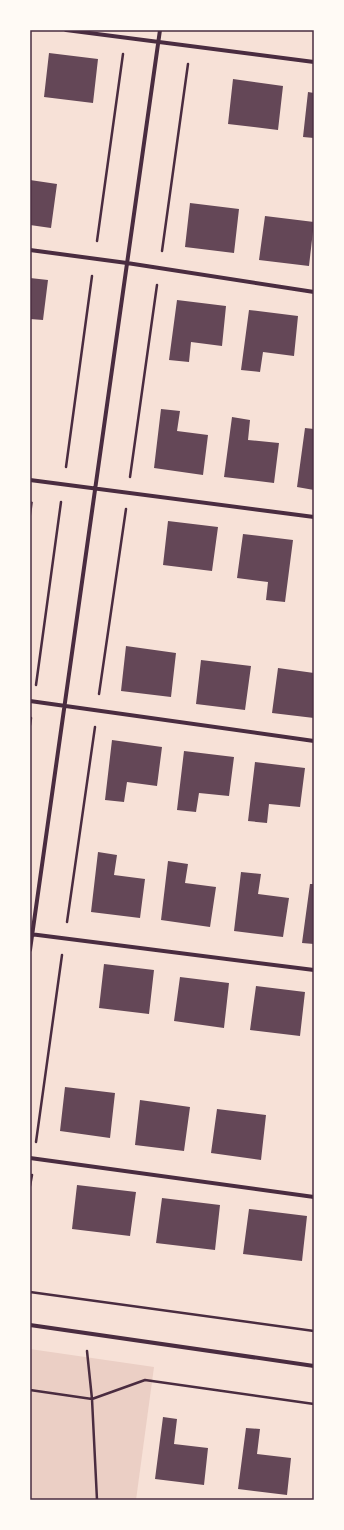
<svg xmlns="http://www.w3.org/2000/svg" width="344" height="1530" font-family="Poppins,sans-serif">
<rect width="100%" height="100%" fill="#f7e1d7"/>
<path fill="#ebcfc5" d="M 30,1349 L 154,1367 L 136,1500 L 30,1500 Z"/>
<path fill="#644757" d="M 49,53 L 98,59 L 93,103 L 44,97 Z
M 233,79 L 283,86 L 278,130 L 228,124 Z
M 308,92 L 314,93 L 314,138 L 303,137 Z
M 30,180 L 57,184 L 51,228 L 30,225 Z
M 190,203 L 239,209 L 234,253 L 185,247 Z
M 265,216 L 314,222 L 309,266 L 259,260 Z
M 30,278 L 48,280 L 43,320 L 30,319 Z
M 177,300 L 226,306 L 222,346 L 191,342 L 189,362 L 169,360 Z
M 249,310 L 298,316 L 294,356 L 263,352 L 260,372 L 241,370 Z
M 161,409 L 180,411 L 177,431 L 208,435 L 203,475 L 154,468 Z
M 232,417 L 250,420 L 248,440 L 279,443 L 274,483 L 224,477 Z
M 305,428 L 314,429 L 314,490 L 297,487 Z
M 30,501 L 33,502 L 31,516 L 30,516 Z
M 168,521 L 218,527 L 212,571 L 163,565 Z
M 243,534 L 293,540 L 285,602 L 266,600 L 268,582 L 237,578 Z
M 126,646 L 176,653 L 171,697 L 121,691 Z
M 201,660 L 251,666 L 245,710 L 196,704 Z
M 278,668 L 314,673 L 314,718 L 272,713 Z
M 112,740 L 162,747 L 157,786 L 127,782 L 124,802 L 105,800 Z
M 184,751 L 234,757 L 229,796 L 199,793 L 196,812 L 177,810 Z
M 255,762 L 305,768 L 300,807 L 269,804 L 267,823 L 248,821 Z
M 98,852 L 117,855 L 114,875 L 145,879 L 140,918 L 91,912 Z
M 168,861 L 188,864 L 185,883 L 216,887 L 210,927 L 161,920 Z
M 241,872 L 261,874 L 258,894 L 289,898 L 283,937 L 234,931 Z
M 310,884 L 314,884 L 314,944 L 302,943 Z
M 104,964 L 154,970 L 149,1014 L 99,1008 Z
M 180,977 L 229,983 L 224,1028 L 174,1021 Z
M 256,986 L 305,992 L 300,1036 L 250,1030 Z
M 65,1087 L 115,1093 L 110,1138 L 60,1131 Z
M 140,1100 L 190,1107 L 184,1151 L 135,1145 Z
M 217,1109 L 266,1115 L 261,1160 L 211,1153 Z
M 77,1185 L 136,1192 L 130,1236 L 72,1229 Z
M 162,1198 L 220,1205 L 215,1250 L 156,1243 Z
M 249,1209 L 307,1216 L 302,1261 L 243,1254 Z
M 163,1417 L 177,1419 L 174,1444 L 208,1448 L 204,1485 L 155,1479 Z
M 246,1428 L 260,1429 L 257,1454 L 291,1458 L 287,1495 L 238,1489 Z"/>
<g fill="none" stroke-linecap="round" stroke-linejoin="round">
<path stroke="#4a2c40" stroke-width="2.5" d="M 97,241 L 123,54
M 162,251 L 188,64
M 66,467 L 92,276
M 130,477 L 157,285
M 36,685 L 61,502
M 99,694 L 126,509
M 30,725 L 31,718
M 67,922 L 95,727
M 36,1142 L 62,955
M 30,1186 L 32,1175
M 30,1292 L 314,1331
M 87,1351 L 92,1399 L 97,1500
M 30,1390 L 92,1399 L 145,1380 L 314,1404"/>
<path stroke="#4a2c40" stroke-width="4" d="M 66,30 L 314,62
M 30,250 L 127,263 L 314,292
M 30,480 L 314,517
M 30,701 L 314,741
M 30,934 L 314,970
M 30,950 L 160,30
M 30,1158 L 314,1197
M 30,1325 L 314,1366"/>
</g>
<rect width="344" height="1530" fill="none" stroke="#fffaf5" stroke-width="62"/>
<rect x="31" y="31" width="282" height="1468" fill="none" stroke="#4a2c40" stroke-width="1.5"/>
</svg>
